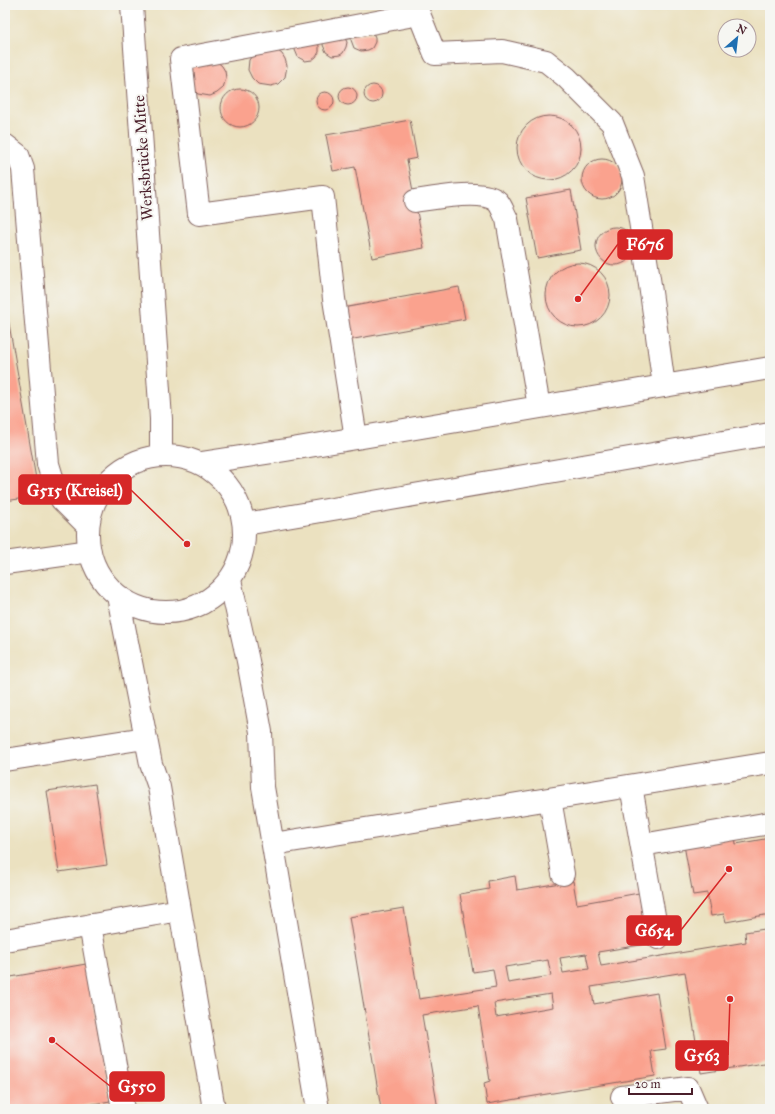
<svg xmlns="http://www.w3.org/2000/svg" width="775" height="1114" font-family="'IM FELL Great Primer',serif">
<rect width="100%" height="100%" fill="#f6f6f2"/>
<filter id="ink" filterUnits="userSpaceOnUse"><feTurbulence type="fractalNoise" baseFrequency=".025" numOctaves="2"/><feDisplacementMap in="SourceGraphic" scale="8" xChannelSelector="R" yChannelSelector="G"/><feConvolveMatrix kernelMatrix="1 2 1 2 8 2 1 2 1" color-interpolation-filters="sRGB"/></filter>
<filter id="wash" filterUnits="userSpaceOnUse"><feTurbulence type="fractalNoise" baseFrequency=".012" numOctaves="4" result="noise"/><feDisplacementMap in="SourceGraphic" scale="16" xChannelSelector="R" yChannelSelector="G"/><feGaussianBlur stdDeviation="0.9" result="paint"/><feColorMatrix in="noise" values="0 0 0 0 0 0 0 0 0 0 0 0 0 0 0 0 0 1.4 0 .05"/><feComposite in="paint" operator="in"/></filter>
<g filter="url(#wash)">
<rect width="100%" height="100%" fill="#ebe1c0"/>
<g id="blocks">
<path fill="#faa28e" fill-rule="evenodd" d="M 373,33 L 375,37 L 375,42 L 372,48 L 368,50 L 361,51 L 354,48 L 351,40 L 352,34 Z
M 344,37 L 347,42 L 346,47 L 343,53 L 340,55 L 332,56 L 326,52 L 323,45 L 324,38 Z
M 317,42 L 319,46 L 319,52 L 316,57 L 312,60 L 305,61 L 298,57 L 295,50 L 297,43 Z
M 275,49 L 282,54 L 285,59 L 287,66 L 285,77 L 278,84 L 271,86 L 258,84 L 252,78 L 248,70 L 249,60 L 255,52 Z
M 215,60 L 222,66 L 225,71 L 226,78 L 223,88 L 217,93 L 210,96 L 198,94 L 192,90 L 189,68 Z
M364 94a9 9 0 1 1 18 0a9 9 0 1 1-18 0Z
M339 96a9 9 0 1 1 18 0a9 9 0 1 1-18 0Z
M221 108a19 19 0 1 1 38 0a19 19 0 1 1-38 0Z
M316 101a9 9 0 1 1 18 0a9 9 0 1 1-18 0Z
M517 148a32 32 0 1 1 64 0a32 32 0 1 1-64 0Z
M 410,120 L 417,158 L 407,160 L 424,248 L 372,258 L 355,167 L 333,171 L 326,135 Z
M582 179a20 20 0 1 1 40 0a20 20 0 1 1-40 0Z
M 571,190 L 581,250 L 537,258 L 526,198 Z
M596 246a19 19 0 1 1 38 0a19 19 0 1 1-38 0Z
M546 295a32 32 0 1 1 64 0a32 32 0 1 1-64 0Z
M 459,287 L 465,319 L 343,341 L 337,309 Z
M 5,301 L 39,496 L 5,501 Z
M 95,784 L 107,865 L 59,872 L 47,791 Z
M 735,836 L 736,844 L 770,838 L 770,914 L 726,922 L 724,914 L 711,916 L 707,893 L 693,895 L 684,845 Z
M 515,876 L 517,890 L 573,881 L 577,904 L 639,893 L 647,944 L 598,952 L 601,966 L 746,942 L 745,932 L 765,929 L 767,941 L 770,940 L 770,1062 L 701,1073 L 685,972 L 591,987 L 594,1004 L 657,993 L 666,1049 L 651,1051 L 655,1076 L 487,1104 L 484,1083 L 490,1081 L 478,1006 L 422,1015 L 438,1109 L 381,1109 L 349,917 L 404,908 L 419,999 L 496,987 L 493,969 L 473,972 L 460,894 L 489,889 L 488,881 ZM 586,954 L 589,969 L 563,973 L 560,958 ZM 548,960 L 551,976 L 508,983 L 505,967 ZM 551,994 L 553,1007 L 496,1017 L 494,1003 Z
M 86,964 L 110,1101 L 65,1109 L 5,1109 L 5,978 Z"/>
</g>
</g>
<g filter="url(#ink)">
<use href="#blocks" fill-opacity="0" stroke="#82635f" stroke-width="1"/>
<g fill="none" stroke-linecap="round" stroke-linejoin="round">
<g stroke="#82635f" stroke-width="24">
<path id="minor" d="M 132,5 L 161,419 L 161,455
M 5,145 L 18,155 L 23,169 L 48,464 L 55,487 L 62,500 L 88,526
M 415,201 C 434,198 484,188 498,202 C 502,207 504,214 507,219 L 539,407
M 356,438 L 334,299 L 323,197 L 199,214 L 181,59 L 419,14 L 435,54 L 502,51 L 546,61 L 566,77 L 612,123 L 633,176 L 650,285 L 664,386
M88 534a78 78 0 1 1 156 0a78 78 0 1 1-156 0Z
M 201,463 L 286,450 L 770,368
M 245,524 L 770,434
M 5,563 L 90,551
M 230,580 L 248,661 L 261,732 L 263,787 L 318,1109
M 118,596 L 151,764 L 159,787 L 214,1109
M 5,760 L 145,738
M 631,786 L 658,938
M 550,799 L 563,874
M 273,844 L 770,763
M 642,845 L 770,823
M 90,925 L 123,1109
M 5,940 L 180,910
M 622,1097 L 688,1088 L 697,1109"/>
</g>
<use href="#minor" stroke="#fff" stroke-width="22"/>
</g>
</g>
<g text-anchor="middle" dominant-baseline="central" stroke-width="4" stroke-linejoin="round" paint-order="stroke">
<g font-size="16" fill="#4a1f2b" stroke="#f6f6f2">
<text transform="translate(143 158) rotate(-94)">Werksbrücke Mitte</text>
</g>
</g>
<path fill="none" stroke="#d62828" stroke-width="1.5" d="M578 299L618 244M187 544L131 490M729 869L681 930M730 999L728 1055M52 1040L110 1086"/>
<g fill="#d62828" stroke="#f6f6f2" stroke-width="1.5">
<circle cx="578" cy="299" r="4"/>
<circle cx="187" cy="544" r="4"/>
<circle cx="729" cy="869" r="4"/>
<circle cx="730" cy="999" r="4"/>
<circle cx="52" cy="1040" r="4"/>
</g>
<g fill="#d62828" stroke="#d62828" stroke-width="1.5">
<rect x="618" y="230" width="54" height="29" rx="4"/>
<rect x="19" y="475" width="112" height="29" rx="4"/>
<rect x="627" y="916" width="54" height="29" rx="4"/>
<rect x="676" y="1041" width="52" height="29" rx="4"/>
<rect x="110" y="1072" width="54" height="29" rx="4"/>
</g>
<g font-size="17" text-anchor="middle" font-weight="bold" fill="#fff">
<text x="645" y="250">F676</text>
<text x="75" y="496">G515 (Kreisel)</text>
<text x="654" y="936">G654</text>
<text x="702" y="1061">G563</text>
<text x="137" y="1092">G550</text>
</g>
<rect width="775" height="1114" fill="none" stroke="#f6f6f2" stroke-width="20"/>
<g transform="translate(737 38) rotate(28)"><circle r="19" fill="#f6f6f2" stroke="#b1a0a2"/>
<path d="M0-3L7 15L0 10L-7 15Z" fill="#1f6fb2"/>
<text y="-6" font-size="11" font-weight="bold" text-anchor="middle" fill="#4a1f2b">N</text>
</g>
<path d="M629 1088v6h63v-6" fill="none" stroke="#4a1f2b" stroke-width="2"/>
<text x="635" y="1088" font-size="12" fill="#4a1f2b" stroke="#f6f6f2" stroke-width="3" paint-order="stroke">20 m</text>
</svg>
